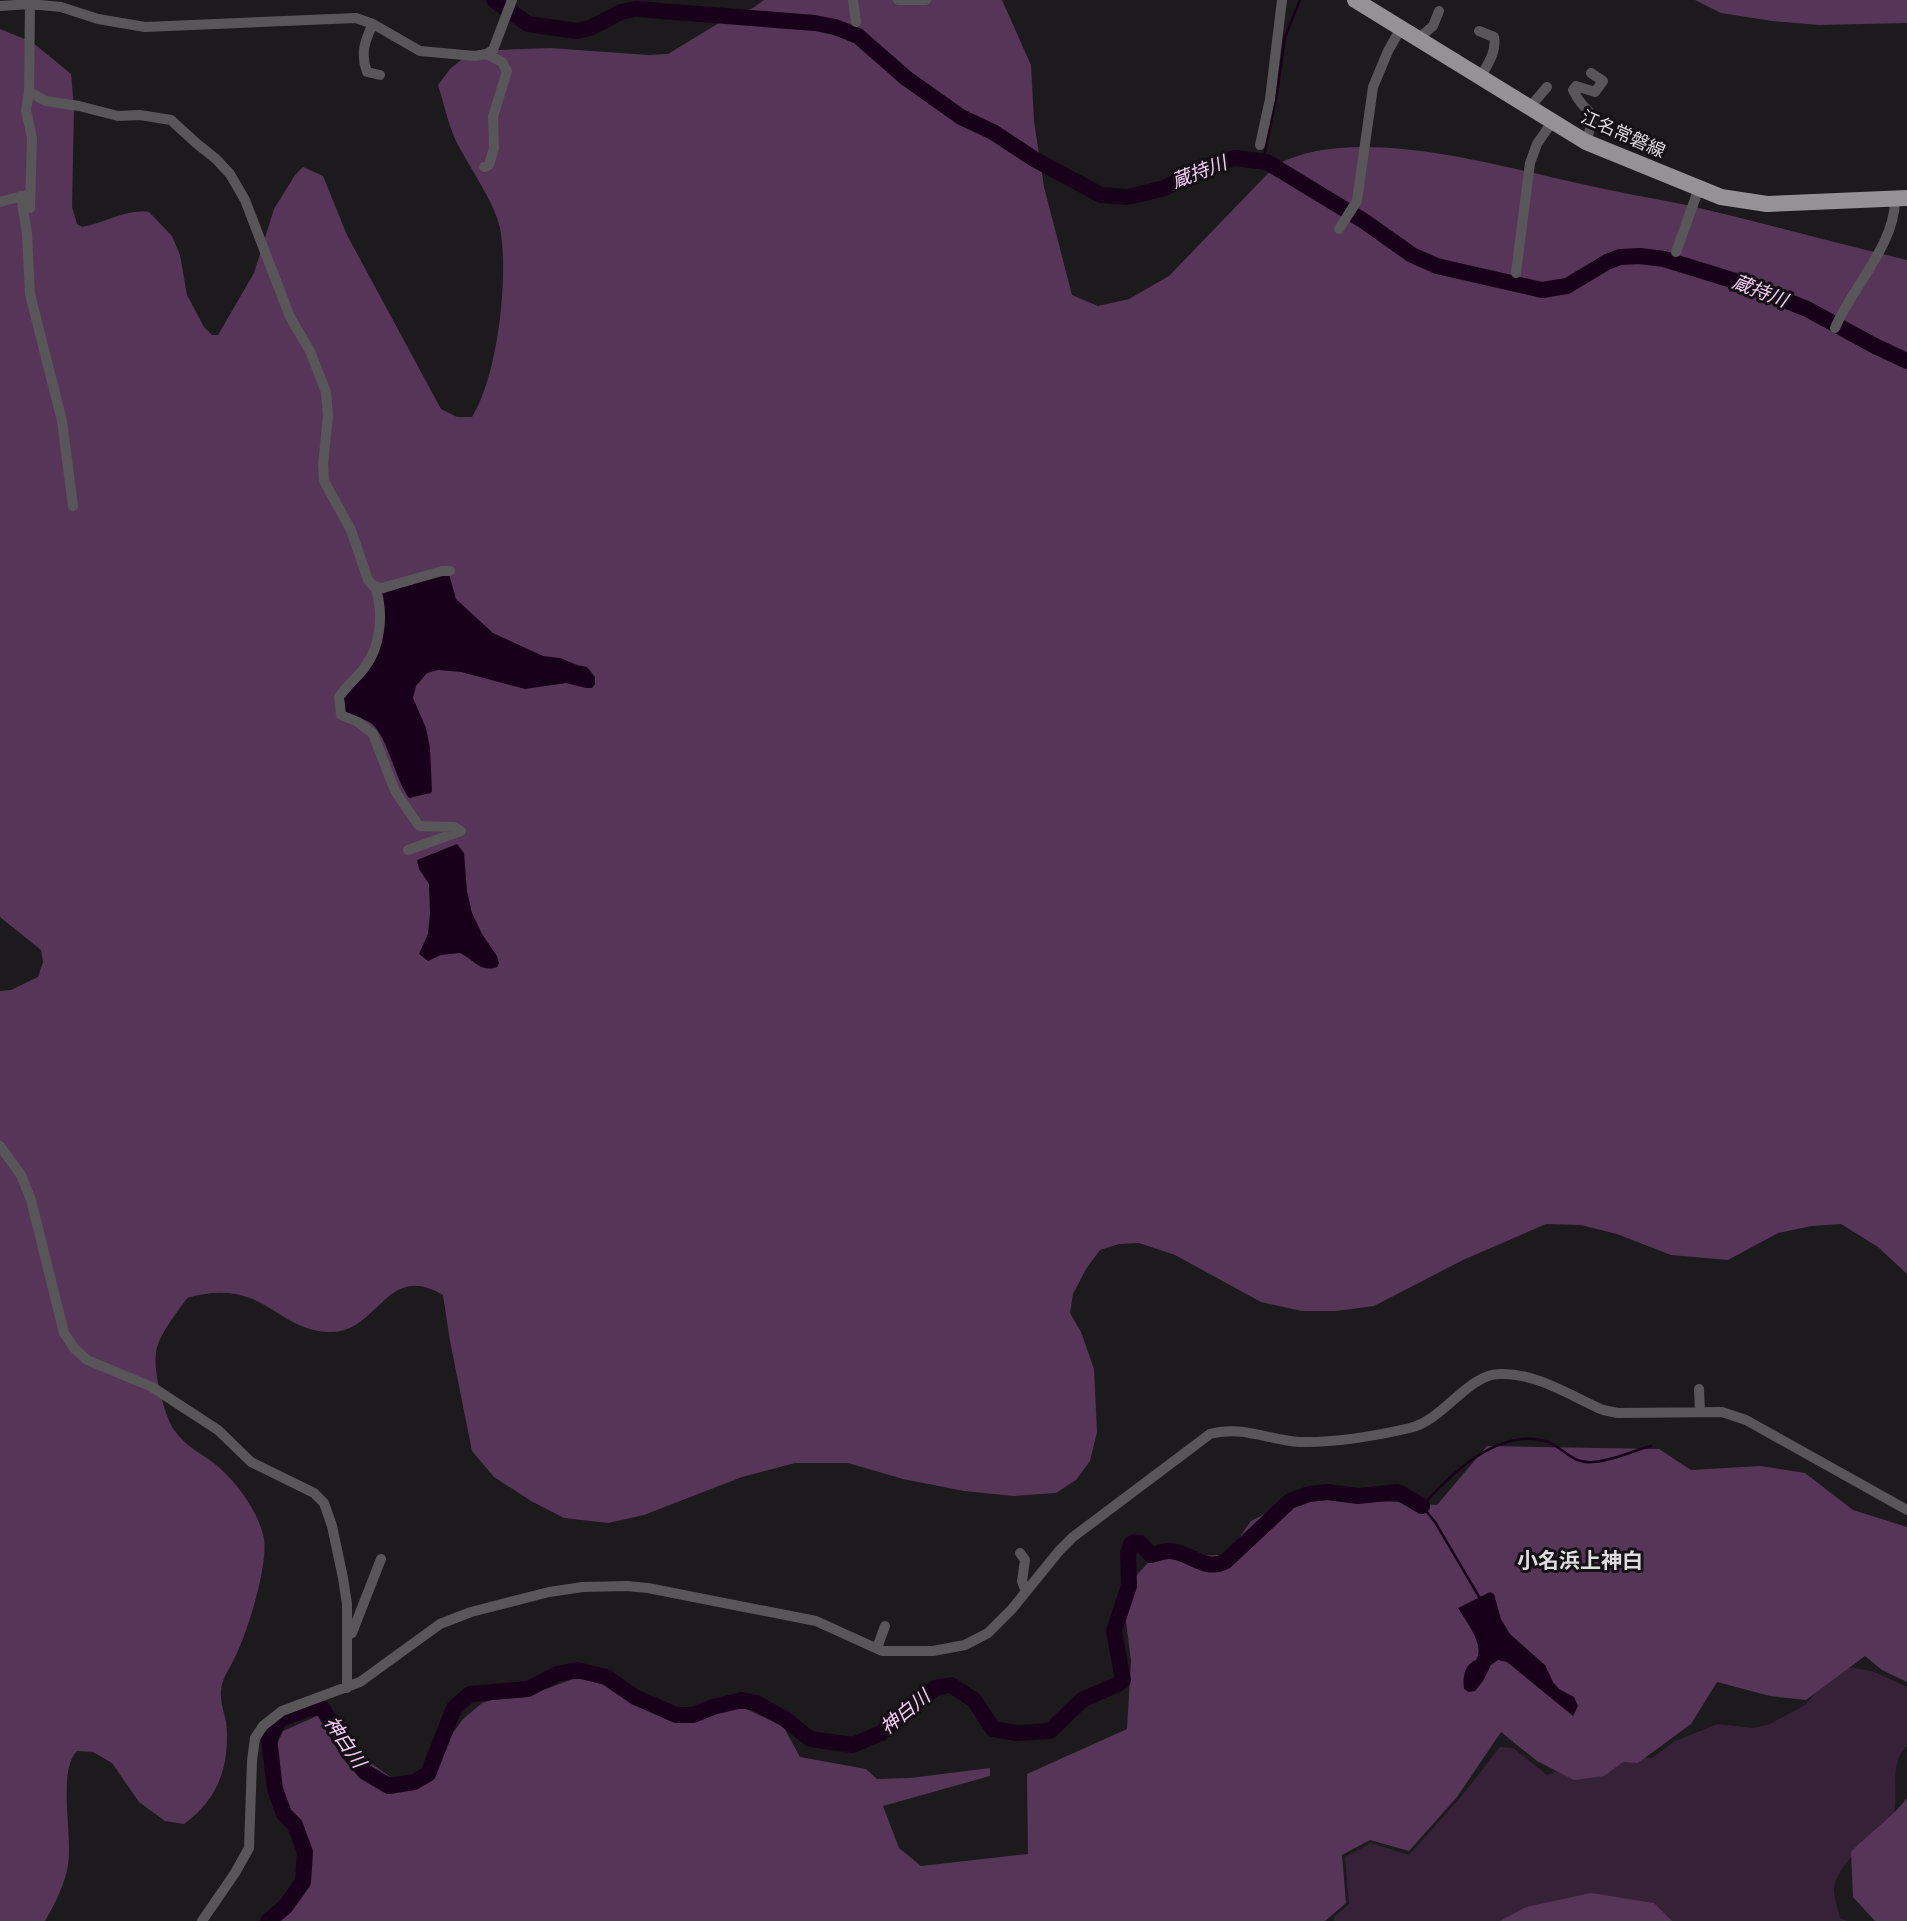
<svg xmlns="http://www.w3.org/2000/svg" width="1907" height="1921" font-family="Arial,'Noto Sans JP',sans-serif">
<rect width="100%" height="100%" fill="#1d1a1d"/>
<path fill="#372138" d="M 1839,1666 L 1872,1671 L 1907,1687 L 1907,1746 C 1884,1767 1905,1804 1888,1828 C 1884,1834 1873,1840 1866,1844 C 1853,1853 1833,1875 1834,1892 C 1835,1900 1838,1910 1840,1918 L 1848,1921 L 1334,1921 L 1334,1917 L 1349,1904 L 1345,1857 L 1371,1843 L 1409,1855 L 1460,1798 L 1500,1747 L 1513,1748 L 1547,1775 L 1566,1768 L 1630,1758 L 1652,1758 L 1675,1741 L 1718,1724 L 1753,1728 L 1770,1724 L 1805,1705 Z"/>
<path fill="#573558" d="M 764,0 L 1002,0 L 1031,65 L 1034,121 L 1044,187 L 1072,295 L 1098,306 L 1129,299 L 1169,276 L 1276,165 C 1353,123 1495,165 1577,183 C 1615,192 1653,198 1691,206 C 1763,223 1835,243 1907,260 L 1907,1274 L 1878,1247 L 1841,1224 L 1812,1226 L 1778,1233 L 1728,1260 L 1671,1255 L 1617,1234 L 1581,1225 L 1546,1224 L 1463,1260 L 1374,1306 L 1336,1311 L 1302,1311 L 1261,1302 L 1175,1255 L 1139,1243 L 1119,1244 L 1100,1250 L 1086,1269 L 1073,1294 L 1070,1313 L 1081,1332 L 1094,1369 L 1097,1432 L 1090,1461 L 1076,1480 L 1056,1493 L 1014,1496 L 964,1491 L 903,1479 L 848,1463 L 795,1463 L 742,1477 L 644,1515 L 608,1523 L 564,1518 L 531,1501 L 494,1477 L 472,1451 L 450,1341 L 443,1295 C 385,1260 379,1335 327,1332 C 294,1330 278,1309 250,1298 C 230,1290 207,1292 187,1298 C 177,1313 158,1335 156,1353 C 154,1367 158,1383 161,1396 C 164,1407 168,1421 174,1430 C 185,1446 201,1453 215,1464 C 236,1481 259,1512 264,1539 C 268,1566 248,1631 235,1657 C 230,1669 222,1677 221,1691 C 220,1706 227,1718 227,1732 C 228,1771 216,1801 184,1824 L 165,1821 L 139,1802 L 112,1763 L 93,1752 L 77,1751 C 57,1771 73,1836 68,1865 C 65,1884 55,1904 45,1921 L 0,1921 L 0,991 L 11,990 L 38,977 L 43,962 L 41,950 L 0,917 L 0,29 L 32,42 L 71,74 L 74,107 L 72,207 L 77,224 L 82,227 C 106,223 124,209 149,212 L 172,236 L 180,255 L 187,295 L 204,327 L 212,335 L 218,335 L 254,273 L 274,209 L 295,175 L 303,167 L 323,176 L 347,235 L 441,409 L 457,417 L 472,417 C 498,376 509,276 500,228 C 495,203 468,165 456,141 C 448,124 444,103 438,85 L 450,69 L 472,51 L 550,48 L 648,55 L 668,54 L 719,23 L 753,8 Z
M 1695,0 L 1907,0 L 1907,23 L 1819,25 L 1772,21 L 1721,13 Z
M 1487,1446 L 1659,1449 L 1691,1470 L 1760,1466 L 1805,1473 L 1853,1510 L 1907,1527 L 1907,1682 L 1882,1670 L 1865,1656 L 1806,1700 L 1770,1696 L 1717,1682 L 1691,1724 L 1638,1763 L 1623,1762 L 1604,1776 L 1574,1780 L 1537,1761 L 1501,1732 L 1457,1797 L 1409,1851 L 1370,1840 L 1342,1855 L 1346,1903 L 1325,1921 L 265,1921 L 303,1884 L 310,1858 L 298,1825 L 279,1799 L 272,1755 L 283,1731 L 317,1716 L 331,1720 L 354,1751 L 399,1783 L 421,1777 L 463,1719 L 482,1703 L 516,1692 L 546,1689 L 597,1670 L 635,1694 L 692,1715 L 744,1708 L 783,1726 L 800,1757 L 866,1769 L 877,1779 L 910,1778 L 990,1768 L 990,1776 L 883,1806 L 899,1848 L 921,1866 L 1028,1854 L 1027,1774 L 1127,1729 L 1131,1661 L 1125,1614 L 1128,1585 L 1154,1556 L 1227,1555 L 1251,1521 L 1311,1490 L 1382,1501 L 1437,1505 Z
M 1907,1798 L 1907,1921 L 1875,1921 L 1853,1897 L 1851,1852 C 1869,1833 1891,1819 1907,1798 Z
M 1591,1893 L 1654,1903 L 1672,1921 L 1500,1921 L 1526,1907 Z"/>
<path fill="#19001a" d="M 444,574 L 449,574 L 456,599 L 493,633 L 543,656 L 560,658 L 577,665 L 587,667 L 595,677 L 595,684 L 592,688 L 586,688 L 566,683 L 525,689 L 461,672 L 438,670 L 427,673 L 416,686 L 413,698 L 426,728 L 430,748 L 432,791 L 431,793 L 409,798 C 395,779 388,739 373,725 C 359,712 346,726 342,701 L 374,658 L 381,594 Z
M 457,844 L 464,853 L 467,891 L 472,913 L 482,934 L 497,956 L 499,963 L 497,967 C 481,973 474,960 460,953 L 441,955 L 428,961 L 419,954 L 428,934 L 430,913 L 429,884 L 419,869 L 417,860 Z
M 1490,1592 L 1494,1594 L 1501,1619 L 1510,1634 L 1545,1665 L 1553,1682 L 1559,1689 L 1574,1697 L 1578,1706 L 1573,1716 L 1507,1662 L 1498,1660 L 1491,1665 L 1483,1681 L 1475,1691 L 1468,1692 L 1464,1689 C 1463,1681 1463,1669 1471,1663 C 1476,1659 1476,1662 1478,1655 C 1482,1641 1465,1620 1458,1608 Z"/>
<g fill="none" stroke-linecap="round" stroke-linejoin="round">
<path stroke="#19001a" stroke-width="2.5" d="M 1263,161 L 1277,93 L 1285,37 L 1300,0
M 1481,1600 L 1435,1522 L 1422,1506 C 1450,1475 1497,1428 1545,1441 C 1563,1446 1570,1464 1593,1462 C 1612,1461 1632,1451 1651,1446"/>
<path stroke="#19001a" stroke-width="16" d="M 494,0 L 528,24 L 577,31 L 590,28 L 621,12 L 636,9 L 815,23 L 835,27 L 858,36 L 906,78 L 961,117 L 993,132 L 1034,159 L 1101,195 L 1127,197 L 1145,193 L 1164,188 L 1213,164 L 1235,158 L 1267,162 L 1364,221 L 1412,255 L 1437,266 L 1542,290 L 1567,286 L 1607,262 L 1620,257 L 1640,256 L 1664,259 L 1745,284 L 1807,309 L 1875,346 L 1907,361
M 268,1921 L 285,1907 L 303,1882 L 305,1852 L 295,1825 L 284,1814 L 275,1789 L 269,1738 L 280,1719 L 314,1707 L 323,1709 L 348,1752 L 365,1772 L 389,1786 L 414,1782 L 428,1774 L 454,1708 L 470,1694 L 528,1689 L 557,1674 L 577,1670 L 606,1677 L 635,1697 L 676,1715 L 693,1715 L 713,1707 L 742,1700 L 756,1703 L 785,1719 L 810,1739 L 853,1745 L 881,1733 L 935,1688 L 951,1685 L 974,1700 L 993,1729 L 1017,1733 L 1050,1731 L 1082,1700 L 1118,1684 L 1123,1680 L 1114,1631 L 1129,1586 L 1128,1554 L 1131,1544 L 1135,1542 L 1140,1543 L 1151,1555 C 1157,1554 1163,1551 1169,1551 C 1190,1551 1204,1573 1226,1561 L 1290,1501 L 1309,1494 L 1327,1492 L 1358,1496 L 1398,1492 L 1422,1506"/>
<path stroke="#585658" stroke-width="10" d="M 853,0 L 856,22
M 898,0 L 926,0
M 0,6 L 30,4 L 61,7 L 98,19 L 145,27 L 356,18 L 373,24 L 420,51 L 475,56 L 486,54 L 493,50 L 512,0
M 373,24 C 365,40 360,54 367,72 L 380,75
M 1479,31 L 1494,37 C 1497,52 1487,65 1480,78
M 1419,38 L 1433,26 L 1439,11
M 29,92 L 46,101 L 79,106 L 118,116 L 140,115 L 171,120 L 196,143 L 216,159 L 230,174 L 245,200 L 290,317 L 310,351 L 326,392 L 328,416 L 323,464 L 324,481 L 351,530 L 368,580 L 373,586 L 382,588 L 442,571 L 450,571
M 1530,107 L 1547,87
M 1586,142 C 1599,104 1586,118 1573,90 L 1576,86 L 1595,92 L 1603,81 L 1591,73
M 1260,145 L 1270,99 L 1282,0
M 484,167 L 489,165 L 494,148 L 493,117 L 507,71 L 502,62 L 486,54
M 21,196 L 27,233 L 30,294 L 62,421 L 73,506
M 0,202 L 26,195
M 30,208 L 32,138 L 26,110 L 29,92 L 30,4
M 1339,229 L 1357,201 L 1373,87 L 1388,51 L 1401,28
M 1676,252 L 1699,188
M 1516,273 L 1530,163 L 1537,144 L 1552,122
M 1835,328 C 1852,287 1896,244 1895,198
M 375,587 C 384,611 381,646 365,667 C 357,678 346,686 339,697 L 341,715 L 358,722 L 373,734 L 395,791 L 419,826 L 454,827 L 461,831 L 408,850
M 0,1146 L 21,1175 L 31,1200 L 64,1333 L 74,1348 L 87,1360 L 152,1387 L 218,1430 L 251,1462 L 314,1493 L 324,1503 L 332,1526 L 343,1578 L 347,1604 L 347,1688
M 1699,1389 L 1700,1411
M 1020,1553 L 1025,1560 L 1022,1581 L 1026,1592
M 347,1636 L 352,1633 L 381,1559
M 877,1648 L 885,1626
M 202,1921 L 235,1873 L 249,1848 L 252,1761 L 255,1738 L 263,1726 L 282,1711 L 360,1682 L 440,1624 L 471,1612 L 549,1592 L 583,1587 L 627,1586 L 648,1588 L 816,1621 L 882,1651 L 933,1651 L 965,1645 L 988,1633 L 1012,1609 L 1059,1551 L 1073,1537 L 1210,1434 C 1240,1425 1269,1440 1299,1442 C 1335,1443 1375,1436 1410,1428 C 1444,1420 1467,1375 1499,1374 C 1535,1372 1571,1396 1603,1410 L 1618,1413 L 1722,1412 L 1746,1420 L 1907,1510"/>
<path stroke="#959295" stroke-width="16" d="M 1355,0 L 1586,142 L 1721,197 L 1767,204 L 1907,198"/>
</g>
<g text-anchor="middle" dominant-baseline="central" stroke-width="6" stroke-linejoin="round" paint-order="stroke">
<g font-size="18" fill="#dedcde" stroke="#141114">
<text transform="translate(1623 134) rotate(24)">江名常磐線</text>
</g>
<g font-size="19" font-style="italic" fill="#f9caf9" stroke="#141114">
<text transform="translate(1199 172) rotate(-21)">蔵持川</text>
<text transform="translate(1760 291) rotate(21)">蔵持川</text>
<text transform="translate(905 1712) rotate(-39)">神白川</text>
<text transform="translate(345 1742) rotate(56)">神白川</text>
</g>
<g font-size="21" font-weight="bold" fill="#dedcde" stroke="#141114">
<text x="1580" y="1560">小名浜上神白</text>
</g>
</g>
</svg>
